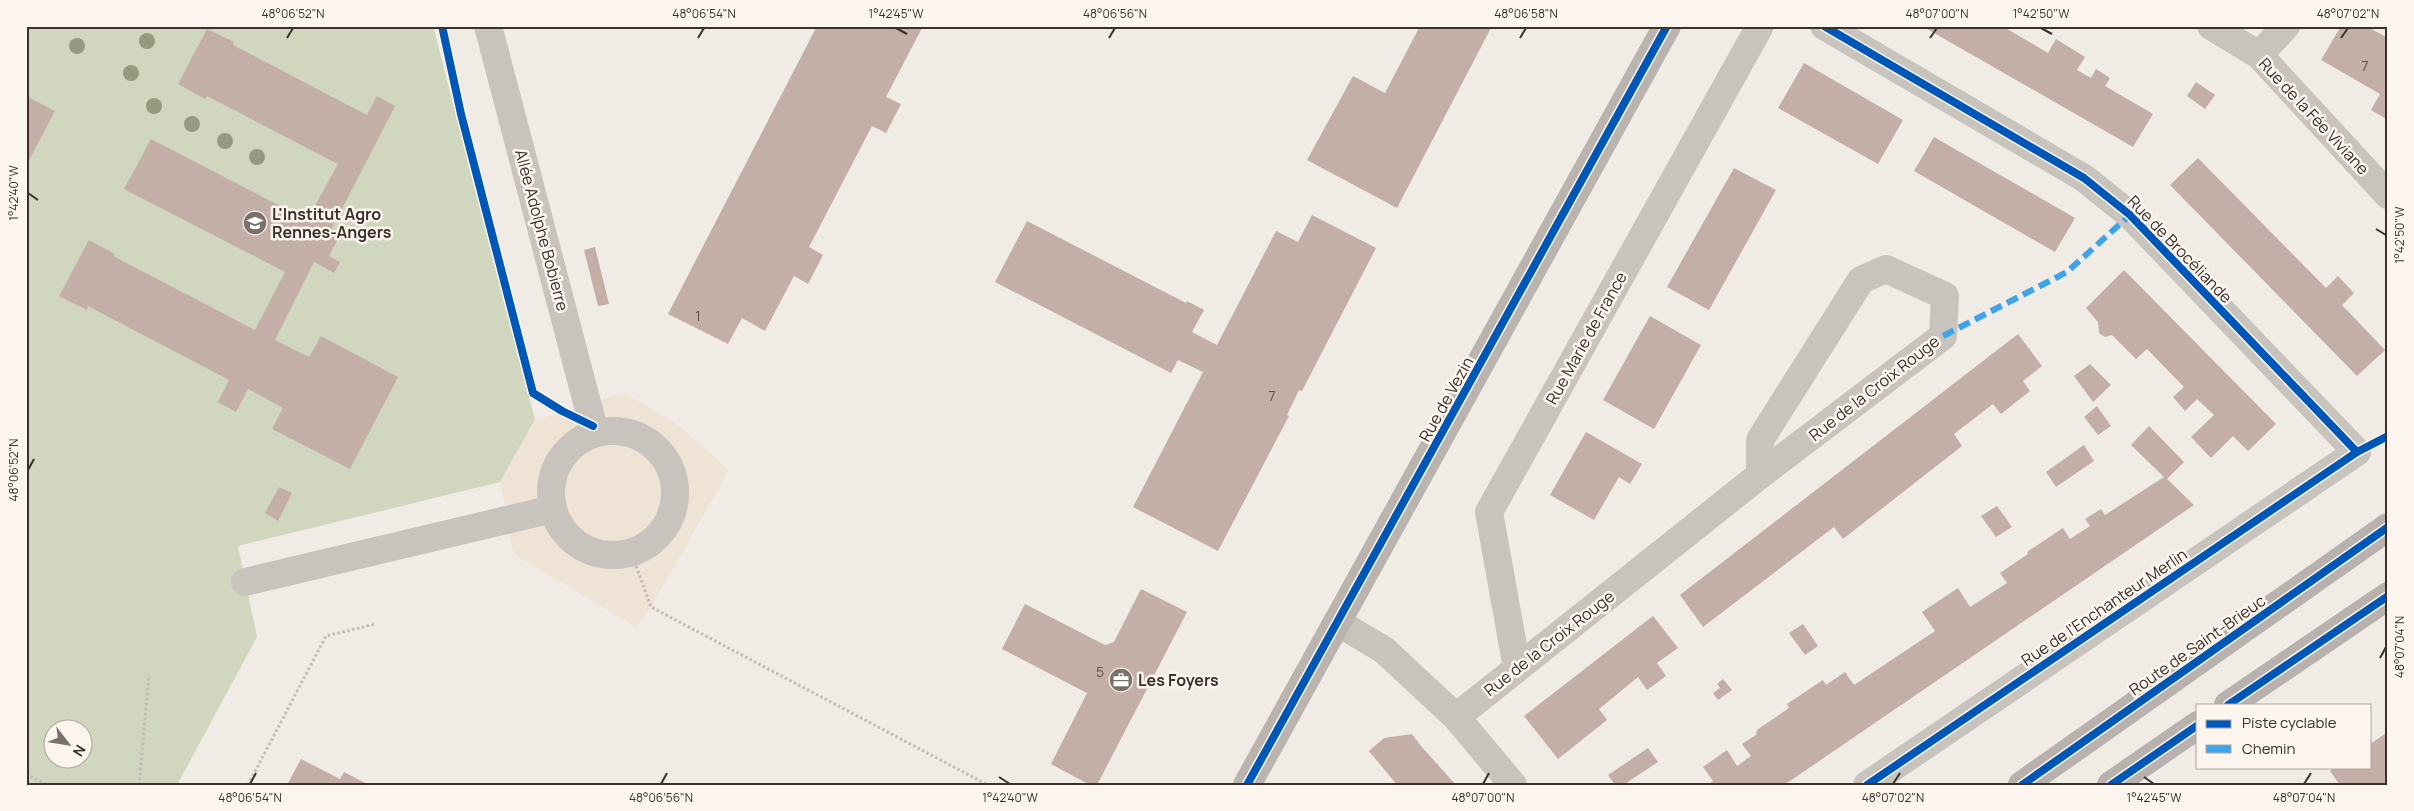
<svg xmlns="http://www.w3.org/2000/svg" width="2414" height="811" font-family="Manrope,sans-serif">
<rect width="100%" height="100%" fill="#f0ebe5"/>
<path fill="#d1d6bf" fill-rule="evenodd" d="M 26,26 L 433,26 L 535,420 L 500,482 L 238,546 L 257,637 L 177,785 L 26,785 ZM 52,728 L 82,728 L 82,758 L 52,758 Z"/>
<path fill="#eee3d5" d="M 625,393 L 679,426 L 729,470 L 651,607 L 636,627 L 514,554 L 500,482 L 535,420 Z"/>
<path fill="#c3afa7" d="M 817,26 L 923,26 L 886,97 L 901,104 L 886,133 L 872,126 L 809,247 L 823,255 L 808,284 L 794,276 L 765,331 L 742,318 L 728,344 L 668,314 Z
M 1420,26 L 1492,26 L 1397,208 L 1307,160 L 1353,76 L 1385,93 Z
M 1922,26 L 2002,26 L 2048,53 L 2056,39 L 2085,57 L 2077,70 L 2091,78 L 2096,69 L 2110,78 L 2105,86 L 2153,114 L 2133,147 Z
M 2341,26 L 2366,26 L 2388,38 L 2388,120 L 2371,110 L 2380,94 L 2321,60 Z
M 207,29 L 234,42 L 233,45 L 367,115 L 377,96 L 395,106 L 330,232 L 339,237 L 329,256 L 340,262 L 334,273 L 314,262 L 275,340 L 309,357 L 321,336 L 398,377 L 350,469 L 272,429 L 283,408 L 248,389 L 236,412 L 218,402 L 229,380 L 88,306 L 87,310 L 59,296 L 89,240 L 115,254 L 113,256 L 255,330 L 285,272 L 124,189 L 151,139 L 307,220 L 338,164 L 207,96 L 205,99 L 178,84 Z
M 1804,63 L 1903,120 L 1878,164 L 1778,108 Z
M 2196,82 L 2215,95 L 2205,109 L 2187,96 Z
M 26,96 L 55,111 L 26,166 Z
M 1934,137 L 2075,218 L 2055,252 L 1914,171 Z
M 2198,158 L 2326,288 L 2338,276 L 2354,293 L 2342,305 L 2385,350 L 2357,376 L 2170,185 Z
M 1734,168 L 1776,190 L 1709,310 L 1667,287 Z
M 1312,215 L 1376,248 L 1302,391 L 1299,390 L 1287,415 L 1289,416 L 1218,551 L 1133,507 L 1203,372 L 1178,360 L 1171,373 L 995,282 L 1027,221 L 1186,303 L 1187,301 L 1204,310 L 1192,332 L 1217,345 L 1276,231 L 1298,242 Z
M 595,247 L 609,304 L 598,306 L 584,250 Z
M 2124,270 L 2276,424 L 2248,451 L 2233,436 L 2211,458 L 2191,437 L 2214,415 L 2197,399 L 2185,411 L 2173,397 L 2184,387 L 2147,349 L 2136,359 L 2112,335 L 2105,337 L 2099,333 L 2098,322 L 2086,308 Z
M 1650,316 L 1701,345 L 1654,429 L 1603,400 Z
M 2018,334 L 2042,366 L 2023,381 L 2030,391 L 2001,414 L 1993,404 L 1954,434 L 1962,446 L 1843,539 L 1834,527 L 1703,627 L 1680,595 Z
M 2090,364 L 2111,385 L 2093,402 L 2074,376 Z
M 2097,406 L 2111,426 L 2098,435 L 2084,417 Z
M 2149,426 L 2184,462 L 2167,479 L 2194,505 L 1790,781 L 1782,785 L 1708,785 L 1713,781 L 1703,767 L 1727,750 L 1737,766 L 1751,756 L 1742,744 L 1756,735 L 1757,730 L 1789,708 L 1787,704 L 1823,680 L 1826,685 L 1845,672 L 1854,685 L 1935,631 L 1922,612 L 1958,588 L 1970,607 L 2007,583 L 2000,573 L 2028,554 L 2027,552 L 2063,528 L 2070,539 L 2090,526 L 2085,519 L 2101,509 L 2105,515 L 2164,477 L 2131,445 Z
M 1586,432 L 1642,464 L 1630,484 L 1619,477 L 1594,520 L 1550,495 Z
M 2084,445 L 2094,461 L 2056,487 L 2046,472 Z
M 279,487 L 292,493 L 278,521 L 265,513 Z
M 1997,506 L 2012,527 L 1996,537 L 1981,516 Z
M 1141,589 L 1187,612 L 1097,785 L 1090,785 L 1051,764 L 1087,693 L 1002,649 L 1025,604 L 1105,645 L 1114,642 Z
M 1653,616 L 1678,648 L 1657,663 L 1666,676 L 1647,690 L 1638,677 L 1599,709 L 1607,720 L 1558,759 L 1524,716 Z
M 1803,624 L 1818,646 L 1805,655 L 1789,633 Z
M 1723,679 L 1732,690 L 1718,700 L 1713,693 L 1720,688 L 1717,684 Z
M 2388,732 L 2388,785 L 2340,785 L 2330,771 L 2335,767 L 2370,767 L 2370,744 Z
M 1412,734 L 1421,746 L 1456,785 L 1397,785 L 1369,751 L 1384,738 Z
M 1648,748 L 1658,762 L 1623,785 L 1615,785 L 1608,775 Z
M 301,759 L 340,779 L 344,772 L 369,785 L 287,785 Z"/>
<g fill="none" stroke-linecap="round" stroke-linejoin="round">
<path stroke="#c2bbb6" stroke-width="3" stroke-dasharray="2.5 2.5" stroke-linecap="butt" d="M 631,552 L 651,607 L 988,785
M 26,774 L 47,785
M 139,785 L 149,675
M 248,785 L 326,636 L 375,624"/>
<path stroke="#c9c3be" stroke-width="28" d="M 488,26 L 595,433
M 1824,26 L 2084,178 L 2130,215 L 2357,452 L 1867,785
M 2211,26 L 2259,55 L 2388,195
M 2259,55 L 2286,26
M 1886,269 L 1945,296 L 1943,336 L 1760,475 L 1760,440 L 1861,280 Z
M551 493a62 62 0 1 1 124 0a62 62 0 1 1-124 0Z
M 245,582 L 553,509
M 1337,622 L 1384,650 L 1456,717 L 1513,785
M 1517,668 L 1489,512 L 1760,26
M 1456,717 L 1760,475"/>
<path stroke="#bab3ae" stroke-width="28" d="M 1247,785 L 1667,26"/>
<path stroke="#b8b1ad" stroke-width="28" d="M 2228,705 L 2388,596
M 2022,785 L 2388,527
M 2111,785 L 2198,725"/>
<path stroke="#3fa3eb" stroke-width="6" stroke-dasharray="12 6" stroke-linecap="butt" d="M 1943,336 L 2067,272 L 2130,215"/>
<g stroke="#fbf5ee" stroke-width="11">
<path id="cycleway" d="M 442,26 L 461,114 L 533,393 L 562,411 L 593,426
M 1824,26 L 2084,178 L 2130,215 L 2357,452
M 2228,705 L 2388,596
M 1247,785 L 1667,26
M 1867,785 L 2357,452 L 2388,436
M 2022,785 L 2388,527
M 2111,785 L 2198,725"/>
</g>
<use href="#cycleway" stroke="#0057b8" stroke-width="8"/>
</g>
<g fill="#959b80">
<circle cx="147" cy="41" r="8"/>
<circle cx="77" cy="46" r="8"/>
<circle cx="131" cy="73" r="8"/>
<circle cx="154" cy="106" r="8"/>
<circle cx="192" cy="124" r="8"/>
<circle cx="225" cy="141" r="8"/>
<circle cx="257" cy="157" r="8"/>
</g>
<path fill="none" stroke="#3b302b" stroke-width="2" d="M 896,28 L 907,34M 2041,28 L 2052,34M 287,38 L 293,28M 698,38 L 704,28M 1109,38 L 1115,28M 1520,38 L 1526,28M 1930,38 L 1937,28M 2341,38 L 2348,28M 28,193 L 38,200M 2376,229 L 2386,235M 28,470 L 34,459M 2380,658 L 2386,647M 999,777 L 1010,784M 2144,777 L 2154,784M 250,784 L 256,773M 661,784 L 667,773M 1483,784 L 1489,773M 1893,784 L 1900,773M 2304,784 L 2311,773"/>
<defs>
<g id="university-disc" transform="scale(1.25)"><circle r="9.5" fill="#7a716c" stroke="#fbf5ee"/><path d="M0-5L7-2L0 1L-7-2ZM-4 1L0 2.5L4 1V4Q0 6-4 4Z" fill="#fff"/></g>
<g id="office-disc" transform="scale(1.25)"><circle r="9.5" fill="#7a716c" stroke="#fbf5ee"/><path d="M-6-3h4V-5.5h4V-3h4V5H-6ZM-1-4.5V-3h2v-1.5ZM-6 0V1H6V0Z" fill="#fff"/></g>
</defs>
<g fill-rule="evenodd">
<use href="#university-disc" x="255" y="223"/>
<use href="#office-disc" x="1121" y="680"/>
</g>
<g text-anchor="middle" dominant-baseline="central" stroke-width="5" stroke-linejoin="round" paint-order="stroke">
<g font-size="14" fill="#5d504a">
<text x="2365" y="65">7</text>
<text x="698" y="315">1</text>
<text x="1272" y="395">7</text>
<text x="1100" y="671">5</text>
</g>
<g font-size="16" fill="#3b302b" stroke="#fbf5ee">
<text transform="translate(2314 116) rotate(47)">Rue de la Fée Viviane</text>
<text transform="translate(542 230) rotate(75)">Allée Adolphe Bobierre</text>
<text transform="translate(2180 249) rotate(46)">Rue de Brocéliande</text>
<text transform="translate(1586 338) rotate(-61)">Rue Marie de France</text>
<text transform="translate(1874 388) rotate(-38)">Rue de la Croix Rouge</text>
<text transform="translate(1446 399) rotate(-61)">Rue de Vezin</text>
<text transform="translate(2104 607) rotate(-34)">Rue de l'Enchanteur Merlin</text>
<text transform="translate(1549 643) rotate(-38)">Rue de la Croix Rouge</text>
<text transform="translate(2197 645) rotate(-35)">Route de Saint-Brieuc</text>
</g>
<g font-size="16" font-weight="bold" fill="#3b302b" stroke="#fbf5ee" text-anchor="start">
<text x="272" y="214">L'Institut Agro<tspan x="272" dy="18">Rennes-Angers</tspan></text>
<text x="1138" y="680">Les Foyers</text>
</g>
</g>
<rect width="2414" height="811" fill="none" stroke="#fbf5ee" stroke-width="55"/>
<rect x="2196" y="704" width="175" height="65" fill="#fbf5ee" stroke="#aea6a0"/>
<rect x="2206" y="720" width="25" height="8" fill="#0057b8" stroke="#aea6a0"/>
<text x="2242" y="728" font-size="15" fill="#3b302b">Piste cyclable</text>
<rect x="2206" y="745" width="25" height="8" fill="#3fa3eb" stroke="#aea6a0"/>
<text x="2242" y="754" font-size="15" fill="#3b302b">Chemin</text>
<g transform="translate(68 744) rotate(121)"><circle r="24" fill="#fbf5ee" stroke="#aea6a0"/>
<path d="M0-4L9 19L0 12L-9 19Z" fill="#7a716c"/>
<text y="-8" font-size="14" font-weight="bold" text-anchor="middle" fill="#3b302b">N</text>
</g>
<rect x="28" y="28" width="2358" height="756" fill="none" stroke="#3b302b" stroke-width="2"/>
<g font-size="12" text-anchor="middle" fill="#3b302b">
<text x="293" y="18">48°06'52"N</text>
<text x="704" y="18">48°06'54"N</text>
<text x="896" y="18">1°42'45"W</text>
<text x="1115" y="18">48°06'56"N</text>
<text x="1526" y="18">48°06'58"N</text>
<text x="1937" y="18">48°07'00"N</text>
<text x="2041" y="18">1°42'50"W</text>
<text x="2348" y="18">48°07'02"N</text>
<text transform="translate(14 193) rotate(-90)" y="4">1°42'40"W</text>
<text transform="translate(2400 235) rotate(-90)" y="4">1°42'50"W</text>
<text transform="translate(14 470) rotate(-90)" y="4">48°06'52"N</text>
<text transform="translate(2400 647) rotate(-90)" y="4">48°07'04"N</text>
<text x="250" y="802">48°06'54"N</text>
<text x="661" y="802">48°06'56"N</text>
<text x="1010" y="802">1°42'40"W</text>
<text x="1483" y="802">48°07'00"N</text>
<text x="1893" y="802">48°07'02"N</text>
<text x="2154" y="802">1°42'45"W</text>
<text x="2304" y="802">48°07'04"N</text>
</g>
</svg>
